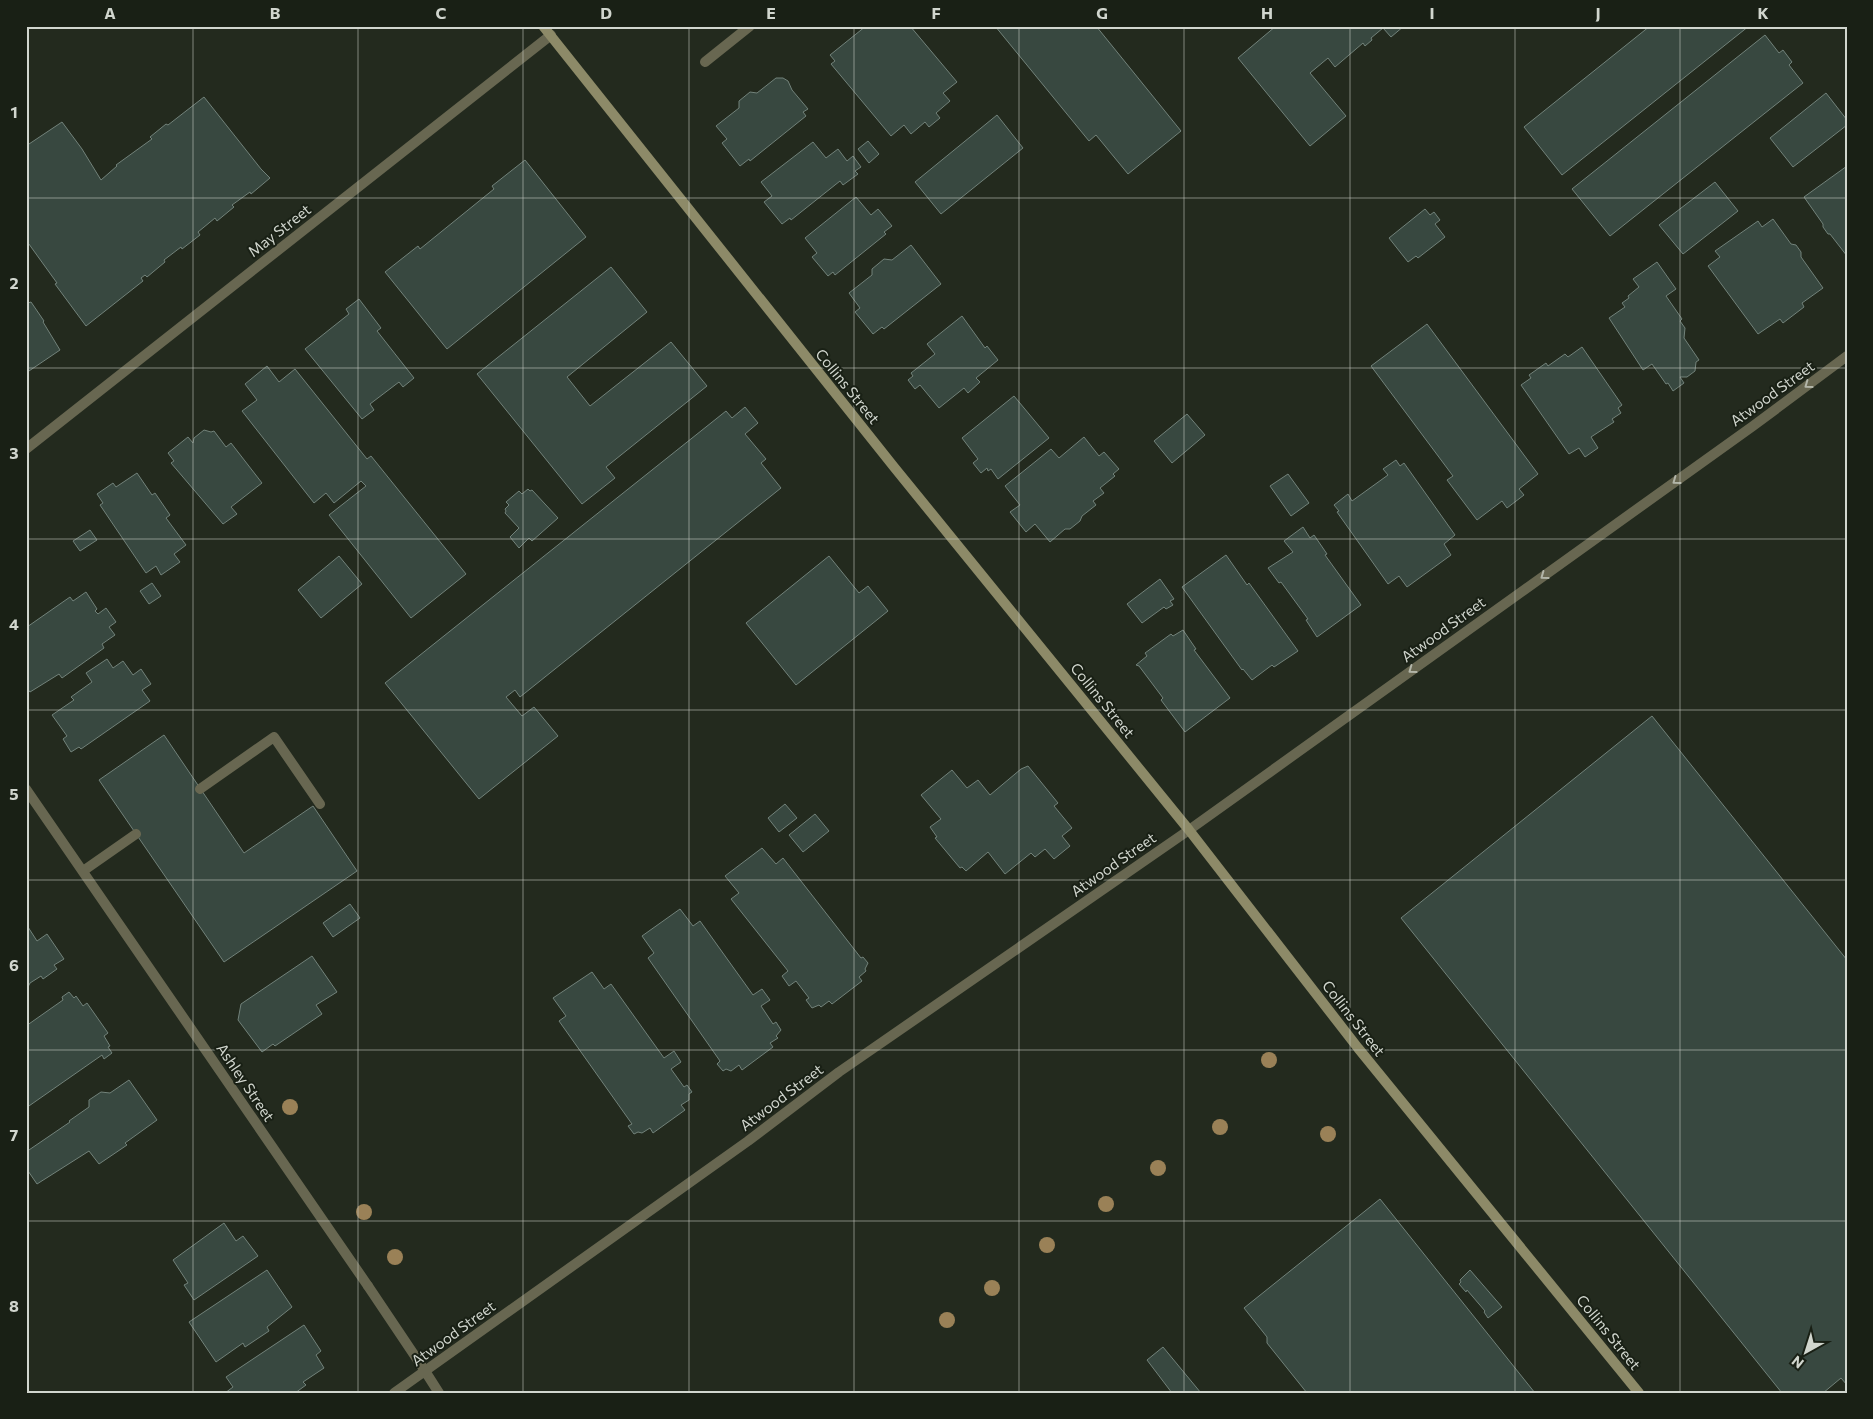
<svg xmlns="http://www.w3.org/2000/svg" width="1873" height="1419" font-family="Commissioner,sans-serif">
<rect width="100%" height="100%" fill="#232a1e"/>
<path fill="#384840" stroke="#72827a" d="M 866,26 L 910,26 L 957,82 L 943,93 L 950,101 L 936,113 L 940,118 L 929,127 L 925,122 L 911,134 L 904,125 L 891,136 L 831,64 L 835,61 L 830,55 Z
M 995,26 L 1096,26 L 1181,131 L 1128,174 L 1096,135 L 1089,141 Z
M 1276,26 L 1404,26 L 1391,37 L 1383,28 L 1371,38 L 1372,40 L 1365,46 L 1363,43 L 1335,67 L 1328,58 L 1310,73 L 1346,116 L 1310,146 L 1238,58 Z
M 1650,26 L 1749,26 L 1562,175 L 1524,127 Z
M 1765,35 L 1779,53 L 1783,50 L 1792,62 L 1789,65 L 1803,83 L 1610,236 L 1572,189 Z
M 776,78 L 783,78 L 788,81 L 792,90 L 808,109 L 803,112 L 806,116 L 750,161 L 749,159 L 740,166 L 722,143 L 727,139 L 716,126 L 739,108 L 739,101 L 750,92 L 757,93 Z
M 1826,93 L 1847,120 L 1847,125 L 1793,167 L 1770,138 Z
M 204,97 L 261,169 L 270,178 L 251,194 L 250,192 L 232,205 L 234,207 L 217,221 L 215,218 L 198,232 L 200,235 L 182,249 L 181,247 L 164,260 L 165,262 L 147,277 L 145,275 L 141,278 L 143,281 L 86,326 L 69,303 L 55,284 L 57,283 L 26,240 L 26,146 L 62,122 L 82,149 L 101,180 L 117,166 L 116,165 L 152,139 L 150,137 L 166,124 L 168,125 Z
M 997,115 L 1023,148 L 941,214 L 915,182 Z
M 868,141 L 879,154 L 869,163 L 858,149 Z
M 813,142 L 826,158 L 838,149 L 847,161 L 853,156 L 861,167 L 855,171 L 858,174 L 843,185 L 840,181 L 791,220 L 790,218 L 782,224 L 764,202 L 772,196 L 761,182 Z
M 525,160 L 586,237 L 447,349 L 385,272 L 418,246 L 420,249 L 494,189 L 492,186 Z
M 1847,166 L 1847,256 L 1830,234 L 1828,234 L 1823,227 L 1823,224 L 1804,197 Z
M 1715,182 L 1738,211 L 1683,254 L 1659,225 Z
M 856,197 L 871,215 L 878,209 L 892,226 L 884,232 L 886,234 L 835,275 L 833,272 L 828,276 L 812,257 L 817,253 L 805,238 Z
M 1425,209 L 1430,215 L 1434,212 L 1440,220 L 1435,224 L 1445,237 L 1418,258 L 1416,256 L 1408,262 L 1389,238 Z
M 1773,219 L 1791,244 L 1796,245 L 1801,252 L 1801,257 L 1823,288 L 1802,303 L 1804,307 L 1783,323 L 1780,319 L 1758,334 L 1708,266 L 1720,257 L 1715,251 L 1758,221 L 1762,227 Z
M 911,245 L 941,284 L 884,329 L 882,327 L 873,334 L 855,312 L 860,308 L 849,293 L 872,275 L 872,269 L 884,259 L 892,260 Z
M 1657,262 L 1676,289 L 1666,296 L 1682,319 L 1680,321 L 1685,328 L 1684,338 L 1699,360 L 1696,362 L 1695,371 L 1687,377 L 1680,377 L 1684,383 L 1673,391 L 1668,383 L 1666,384 L 1652,364 L 1643,370 L 1609,318 L 1625,307 L 1622,303 L 1629,298 L 1628,296 L 1639,287 L 1633,279 Z
M 611,267 L 647,312 L 567,377 L 590,406 L 671,342 L 707,386 L 606,467 L 615,478 L 582,504 L 477,374 Z
M 359,299 L 381,328 L 377,331 L 414,378 L 403,387 L 399,382 L 370,404 L 374,410 L 362,419 L 305,349 L 349,314 L 346,309 Z
M 26,300 L 28,303 L 31,302 L 44,321 L 43,322 L 60,350 L 26,373 Z
M 962,316 L 985,348 L 987,346 L 998,360 L 976,378 L 980,382 L 968,393 L 964,388 L 939,408 L 920,385 L 915,389 L 908,380 L 913,376 L 911,373 L 935,354 L 927,344 Z
M 1427,324 L 1538,474 L 1519,489 L 1524,495 L 1507,508 L 1502,501 L 1477,520 L 1447,480 L 1453,476 L 1371,366 Z
M 1582,347 L 1622,405 L 1618,408 L 1621,413 L 1612,419 L 1614,422 L 1591,437 L 1598,448 L 1585,457 L 1579,448 L 1569,454 L 1521,385 L 1531,378 L 1529,375 L 1546,363 L 1548,366 L 1565,354 L 1568,357 Z
M 267,366 L 279,382 L 295,369 L 367,459 L 371,456 L 466,574 L 411,618 L 329,515 L 366,486 L 361,481 L 334,503 L 326,493 L 314,503 L 242,411 L 257,400 L 245,384 Z
M 1014,396 L 1049,438 L 998,479 L 991,469 L 988,471 L 987,468 L 981,473 L 973,463 L 978,459 L 962,438 Z
M 745,407 L 758,423 L 745,434 L 766,459 L 761,463 L 781,488 L 520,697 L 515,690 L 506,697 L 522,716 L 534,707 L 558,736 L 479,799 L 385,683 L 726,411 L 732,418 Z
M 1187,414 L 1205,435 L 1172,463 L 1154,441 Z
M 204,430 L 211,432 L 214,431 L 226,447 L 231,443 L 262,483 L 231,507 L 237,514 L 223,524 L 171,463 L 174,461 L 168,453 L 188,437 L 193,443 L 194,438 Z
M 1084,437 L 1099,456 L 1104,452 L 1119,469 L 1113,474 L 1115,476 L 1100,488 L 1104,493 L 1093,501 L 1096,505 L 1082,516 L 1080,521 L 1070,529 L 1065,529 L 1050,542 L 1035,524 L 1026,532 L 1010,512 L 1020,505 L 1005,486 L 1051,449 L 1059,458 Z
M 1396,460 L 1400,466 L 1404,463 L 1455,535 L 1444,544 L 1451,555 L 1407,587 L 1399,576 L 1388,584 L 1337,512 L 1339,511 L 1334,505 L 1348,494 L 1352,501 L 1388,475 L 1383,469 Z
M 137,473 L 152,495 L 155,493 L 170,515 L 166,518 L 186,545 L 174,554 L 180,562 L 161,575 L 156,566 L 146,573 L 100,505 L 103,503 L 97,494 L 113,483 L 116,487 Z
M 1288,474 L 1309,503 L 1291,516 L 1270,486 Z
M 528,489 L 530,491 L 532,490 L 558,518 L 532,541 L 529,538 L 519,548 L 510,537 L 519,528 L 505,513 L 506,511 L 505,509 L 509,505 L 506,502 L 519,491 L 522,494 Z
M 1303,527 L 1310,538 L 1314,535 L 1327,554 L 1325,555 L 1361,605 L 1317,637 L 1306,620 L 1308,619 L 1281,582 L 1279,583 L 1268,568 L 1293,552 L 1284,541 Z
M 90,530 L 97,540 L 80,551 L 73,541 Z
M 1226,555 L 1247,585 L 1249,583 L 1298,651 L 1274,667 L 1272,665 L 1252,680 L 1243,669 L 1242,670 L 1182,587 Z
M 339,556 L 362,584 L 321,618 L 298,590 Z
M 829,556 L 859,593 L 868,586 L 888,611 L 796,685 L 746,623 Z
M 1160,579 L 1174,599 L 1170,601 L 1173,605 L 1166,609 L 1164,607 L 1142,623 L 1127,604 Z
M 152,583 L 161,596 L 149,604 L 140,591 Z
M 86,592 L 97,609 L 95,611 L 98,614 L 106,608 L 116,622 L 109,627 L 115,635 L 102,644 L 104,648 L 62,678 L 59,674 L 30,692 L 26,687 L 26,632 L 29,630 L 27,627 L 70,597 L 73,601 Z
M 1183,630 L 1196,649 L 1194,650 L 1230,698 L 1185,732 L 1161,700 L 1163,698 L 1139,666 L 1136,665 L 1147,656 L 1145,653 L 1171,634 L 1173,636 Z
M 107,659 L 113,668 L 123,661 L 133,675 L 141,669 L 151,684 L 142,690 L 150,701 L 81,749 L 79,747 L 71,752 L 63,739 L 67,736 L 52,715 L 74,700 L 71,697 L 92,682 L 86,673 Z
M 1652,716 L 1847,960 L 1847,1385 L 1841,1378 L 1823,1393 L 1782,1393 L 1401,918 Z
M 164,735 L 244,853 L 313,806 L 357,871 L 224,962 L 99,780 Z
M 1028,766 L 1058,803 L 1054,806 L 1072,828 L 1062,836 L 1070,846 L 1054,859 L 1045,849 L 1035,857 L 1031,853 L 1005,874 L 988,852 L 966,871 L 962,867 L 960,868 L 935,838 L 937,837 L 930,827 L 941,819 L 921,795 L 952,770 L 967,788 L 978,780 L 990,795 L 1021,769 Z
M 785,804 L 797,818 L 779,832 L 768,818 Z
M 815,814 L 829,831 L 803,852 L 789,835 Z
M 762,848 L 776,864 L 783,858 L 861,958 L 863,957 L 868,963 L 865,969 L 866,971 L 859,977 L 862,981 L 832,1004 L 829,1001 L 821,1007 L 819,1005 L 812,1008 L 806,1000 L 809,998 L 796,981 L 789,986 L 782,976 L 788,971 L 731,899 L 739,893 L 725,876 Z
M 350,904 L 360,918 L 333,937 L 323,923 Z
M 680,909 L 693,926 L 700,921 L 753,995 L 762,989 L 770,1000 L 761,1006 L 773,1024 L 776,1022 L 781,1030 L 776,1036 L 778,1038 L 770,1043 L 773,1047 L 742,1070 L 739,1065 L 731,1071 L 726,1069 L 723,1071 L 717,1064 L 720,1061 L 648,958 L 654,953 L 642,936 Z
M 28,927 L 37,941 L 47,934 L 64,959 L 54,965 L 57,969 L 43,979 L 41,976 L 30,983 L 26,991 L 26,928 Z
M 312,956 L 337,992 L 316,1005 L 322,1014 L 275,1046 L 273,1044 L 262,1052 L 238,1020 L 241,1004 Z
M 592,972 L 604,989 L 611,984 L 664,1058 L 674,1051 L 681,1062 L 671,1069 L 684,1087 L 687,1085 L 692,1092 L 689,1094 L 689,1100 L 681,1105 L 685,1110 L 653,1133 L 650,1128 L 642,1133 L 638,1132 L 634,1134 L 628,1126 L 632,1124 L 559,1021 L 566,1016 L 553,998 Z
M 69,992 L 74,998 L 76,996 L 83,1006 L 87,1003 L 108,1033 L 104,1036 L 110,1046 L 108,1047 L 112,1053 L 104,1059 L 102,1055 L 26,1108 L 26,1026 L 63,1000 L 62,997 Z
M 129,1080 L 157,1120 L 125,1143 L 127,1145 L 99,1164 L 89,1151 L 37,1184 L 26,1168 L 26,1152 L 70,1122 L 69,1121 L 89,1107 L 89,1100 L 101,1092 L 110,1093 Z
M 1380,1199 L 1535,1393 L 1307,1393 L 1267,1343 L 1267,1337 L 1244,1308 Z
M 224,1223 L 236,1241 L 243,1236 L 258,1256 L 194,1300 L 184,1285 L 188,1283 L 173,1260 Z
M 267,1270 L 292,1307 L 267,1327 L 269,1331 L 245,1347 L 243,1343 L 216,1362 L 189,1322 Z
M 1470,1270 L 1502,1307 L 1488,1318 L 1484,1312 L 1485,1311 L 1467,1290 L 1466,1292 L 1459,1284 L 1461,1282 L 1460,1280 Z
M 304,1325 L 321,1351 L 316,1355 L 324,1368 L 303,1382 L 306,1385 L 295,1393 L 225,1393 L 233,1387 L 226,1377 Z
M 1163,1347 L 1201,1393 L 1172,1393 L 1147,1360 Z"/>
<g fill="none" stroke-linecap="round" stroke-linejoin="round">
<path stroke="#686751" stroke-width="10" d="M 200,789 L 274,737 L 320,804
M 83,871 L 136,834
M 368,1286 L 425,1371"/>
<path stroke="#686751" stroke-width="10" d="M 705,62 L 750,26
M 26,449 L 551,35
M 26,789 L 368,1286
M 425,1371 L 439,1393
M 394,1393 L 748,1141 L 839,1072 L 1189,830 L 1753,426 L 1847,356"/>
<path stroke="#8d8a68" stroke-width="10" d="M 543,26 L 894,467 L 1189,830 L 1358,1048 L 1639,1393"/>
</g>
<g fill="#9a8157">
<circle cx="1269" cy="1060" r="8"/>
<circle cx="290" cy="1107" r="8"/>
<circle cx="1220" cy="1127" r="8"/>
<circle cx="1328" cy="1134" r="8"/>
<circle cx="1158" cy="1168" r="8"/>
<circle cx="1106" cy="1204" r="8"/>
<circle cx="364" cy="1212" r="8"/>
<circle cx="1047" cy="1245" r="8"/>
<circle cx="395" cy="1257" r="8"/>
<circle cx="992" cy="1288" r="8"/>
<circle cx="947" cy="1320" r="8"/>
</g>
<defs><path id="oneway-chevron" d="M-2-3.5L2.5 0L-2 3.5" fill="none" stroke-width="1.6" stroke-linecap="round" stroke-linejoin="round" transform="scale(1.25)"/></defs>
<g stroke="#b2b5a8">
<use href="#oneway-chevron" transform="translate(1808 385) rotate(144)"/>
<use href="#oneway-chevron" transform="translate(1676 481) rotate(144)"/>
<use href="#oneway-chevron" transform="translate(1544 576) rotate(144)"/>
<use href="#oneway-chevron" transform="translate(1412 670) rotate(144)"/>
</g>
<path fill="none" stroke="#d1d6ce" stroke-width="1" stroke-opacity="0.55" d="M 193,26 L 193,1393M 358,26 L 358,1393M 523,26 L 523,1393M 689,26 L 689,1393M 854,26 L 854,1393M 1019,26 L 1019,1393M 1184,26 L 1184,1393M 1350,26 L 1350,1393M 1515,26 L 1515,1393M 1680,26 L 1680,1393M 26,198 L 1847,198M 26,368 L 1847,368M 26,539 L 1847,539M 26,710 L 1847,710M 26,880 L 1847,880M 26,1050 L 1847,1050M 26,1221 L 1847,1221"/>
<g text-anchor="middle" dominant-baseline="central" stroke-width="4" stroke-linejoin="round" paint-order="stroke">
<g font-size="15" fill="#d1d6ce" stroke="#192015">
<text transform="translate(279 230) rotate(-38)">May Street</text>
<text transform="translate(848 386) rotate(51)">Collins Street</text>
<text transform="translate(1772 393) rotate(-36)">Atwood Street</text>
<text transform="translate(1443 629) rotate(-36)">Atwood Street</text>
<text transform="translate(1103 700) rotate(51)">Collins Street</text>
<text transform="translate(1113 864) rotate(-35)">Atwood Street</text>
<text transform="translate(1354 1018) rotate(52)">Collins Street</text>
<text transform="translate(246 1082) rotate(56)">Ashley Street</text>
<text transform="translate(781 1097) rotate(-37)">Atwood Street</text>
<text transform="translate(1609 1332) rotate(51)">Collins Street</text>
<text transform="translate(453 1333) rotate(-36)">Atwood Street</text>
</g>
</g>
<rect width="1873" height="1419" fill="none" stroke="#192015" stroke-width="55"/>
<g transform="translate(1806 1352) rotate(219)" stroke="#192015" stroke-width="4" paint-order="stroke">
<path d="M0-4L9 19L0 12L-9 19Z" fill="#d1d6ce"/>
<text y="-8" font-size="14" font-weight="bold" text-anchor="middle" fill="#d1d6ce">N</text>
</g>
<rect x="28" y="28" width="1818" height="1364" fill="none" stroke="#d1d6ce" stroke-width="2"/>
<g font-size="16" text-anchor="middle" font-weight="bold" fill="#d1d6ce">
<text x="110" y="19">A</text>
<text x="275" y="19">B</text>
<text x="441" y="19">C</text>
<text x="606" y="19">D</text>
<text x="771" y="19">E</text>
<text x="936" y="19">F</text>
<text x="1102" y="19">G</text>
<text x="1267" y="19">H</text>
<text x="1432" y="19">I</text>
<text x="1598" y="19">J</text>
<text x="1763" y="19">K</text>
<text x="14" y="118">1</text>
<text x="14" y="289">2</text>
<text x="14" y="459">3</text>
<text x="14" y="630">4</text>
<text x="14" y="800">5</text>
<text x="14" y="971">6</text>
<text x="14" y="1141">7</text>
<text x="14" y="1312">8</text>
</g>
</svg>
